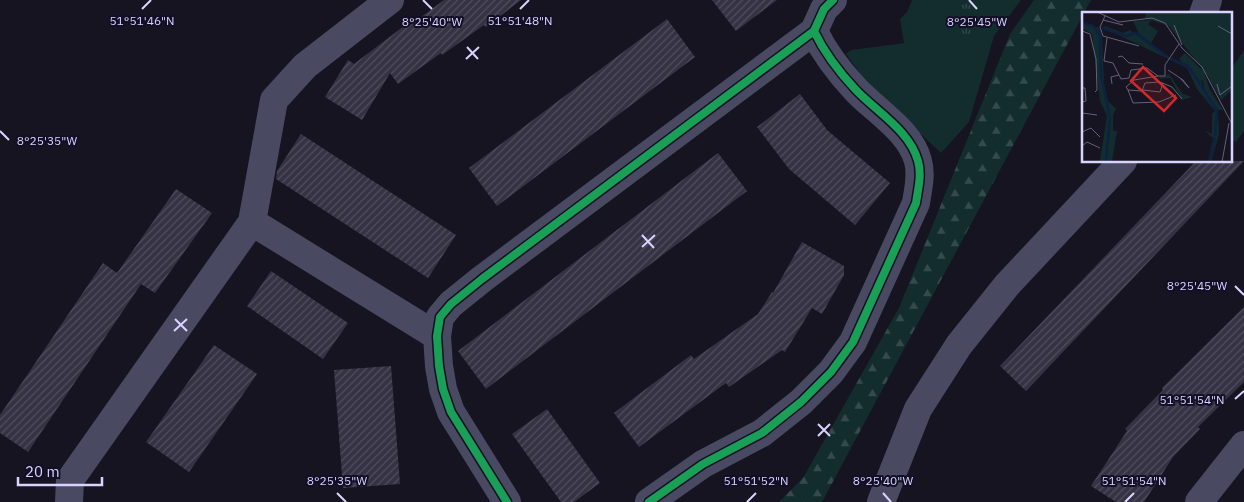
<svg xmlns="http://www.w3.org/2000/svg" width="1244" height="502" font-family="'IBM Plex Sans',sans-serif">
<defs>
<pattern id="forest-firs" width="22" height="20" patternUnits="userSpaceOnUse" patternTransform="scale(1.25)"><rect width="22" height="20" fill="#132c2d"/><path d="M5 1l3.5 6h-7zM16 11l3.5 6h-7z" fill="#354a4c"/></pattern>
<pattern id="park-tufts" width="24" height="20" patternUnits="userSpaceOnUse" patternTransform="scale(1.25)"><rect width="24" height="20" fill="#132c2d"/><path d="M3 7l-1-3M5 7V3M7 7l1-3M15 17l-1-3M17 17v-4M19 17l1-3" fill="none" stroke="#354a4c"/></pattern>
<pattern id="building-hatch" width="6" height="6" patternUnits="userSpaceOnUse" patternTransform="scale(1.25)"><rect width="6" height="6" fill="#343243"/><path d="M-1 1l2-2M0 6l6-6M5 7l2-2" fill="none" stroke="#514f5f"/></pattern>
</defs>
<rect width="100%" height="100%" fill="#161421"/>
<path fill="#132c2d" d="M 912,0 L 1021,0 L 994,36 L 969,122 L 941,153 L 869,86 L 846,54 L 851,50 L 904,43 L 900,19 L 907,12 Z
M 1244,50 L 1244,131 L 1236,142 L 1230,138 L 1230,71 Z"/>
<path fill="url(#forest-firs)" d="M 1034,0 L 1091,0 L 822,502 L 779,502 L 803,478 L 899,308 L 1010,34 Z"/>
<path fill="url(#park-tufts)" d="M 949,0 L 986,0 L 990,5 L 973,41 C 952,28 949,25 949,0 Z"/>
<path fill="url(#building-hatch)" d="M 444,0 L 521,0 L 486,27 L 484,25 L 442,55 L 441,53 L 398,84 L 390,73 L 362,120 L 325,97 L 348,60 L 354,64 L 408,23 L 409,26 Z
M 712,0 L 777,0 L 736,31 Z
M 667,19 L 695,57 L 497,206 L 469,168 Z
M 800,94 L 827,130 L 890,183 L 855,225 L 789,169 L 757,127 Z
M 301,134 L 456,235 L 428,278 L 276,179 L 277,171 Z
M 718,153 L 747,191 L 486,389 L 458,351 Z
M 1196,161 L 1244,161 L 1026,391 L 1000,366 Z
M 176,189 L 212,213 L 155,293 L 141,284 L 28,452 L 0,433 L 0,415 L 103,263 L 117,273 Z
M 802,242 L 844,266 L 844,275 L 822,314 L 812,308 L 785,352 L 782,350 L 729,387 L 726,383 L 639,447 L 614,413 L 691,355 L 694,359 L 758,314 L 772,292 L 773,293 Z
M 271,271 L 348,323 L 323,359 L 247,306 Z
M 1244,307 L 1244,382 L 1198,427 L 1200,429 L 1173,457 L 1144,502 L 1116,502 L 1091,486 L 1127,431 L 1125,429 L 1163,390 L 1162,388 Z
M 214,345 L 257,374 L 189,472 L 146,442 Z
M 391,366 L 400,484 L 343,488 L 334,370 Z
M 547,409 L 600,483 L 574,502 L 561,502 L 512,434 Z"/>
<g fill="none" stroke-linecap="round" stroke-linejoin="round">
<path stroke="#4a4962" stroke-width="28" d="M 1203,14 L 1208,0
M 252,222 L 437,336
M 69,502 L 70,480 L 252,222 L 274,100 L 305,66 L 390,0
M 507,502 L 451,412 L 443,389 L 439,366 L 437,336 L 440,317 L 451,304 L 482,279 L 814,31
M 649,502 L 703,464 L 762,433 L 801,402 L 831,372 L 853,342 L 916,203 C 918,189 922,175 918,161 C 910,131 877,112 856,90 C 840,73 824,52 814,31 L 824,9 L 833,0
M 881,502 L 918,409 L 959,345 L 1007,285 L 1123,161
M 1199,502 L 1244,445"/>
<g stroke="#130f26" stroke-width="11">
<path id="cycleway" d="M 507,502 L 451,412 L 443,389 L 439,366 L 437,336 L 440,317 L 451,304 L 482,279 L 814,31
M 649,502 L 703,464 L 762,433 L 801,402 L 831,372 L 853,342 L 916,203 C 918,189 922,175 918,161 C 910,131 877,112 856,90 C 840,73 824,52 814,31 L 824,9 L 833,0"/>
</g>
<use href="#cycleway" stroke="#1a9f57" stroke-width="8"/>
</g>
<path fill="none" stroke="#d9d4ff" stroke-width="2" d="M 423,0 L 432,9M 969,0 L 977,9M 142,9 L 151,0M 520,9 L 529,0M 467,47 L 478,59M 466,59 L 479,47M 0,131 L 9,140M 642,235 L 654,248M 642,247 L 655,235M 1235,286 L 1244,295M 175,319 L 187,331M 174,331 L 187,319M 1235,399 L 1244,391M 818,424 L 830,436M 818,436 L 830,424M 337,493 L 346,502M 883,493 L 891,502M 747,502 L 756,493M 1125,502 L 1134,493"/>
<g transform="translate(1082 12)">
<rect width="150" height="150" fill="#161421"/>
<path d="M 64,0 L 150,0 L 150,78 L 139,88 L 125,63 L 87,14 L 63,6 ZM 70,8 L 66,12 L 76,19 L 69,31 L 57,22 L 51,9 ZM 103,41 L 122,60 L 128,78 L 141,98 L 136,98 L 123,82 L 121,69 L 97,47 Z" fill="#132c2d"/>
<path d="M 0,10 L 17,16 L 20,25 L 22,71 L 26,89 L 34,97 L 31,103 L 31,119 L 35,119 L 30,150 L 15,150 L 18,148 L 25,104 L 18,89 L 10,22 L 0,16 ZM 23,14 L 41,21 L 48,18 L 82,42 L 93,49 L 108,51 L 117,59 L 123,82 L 136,98 L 137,122 L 129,150 L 126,150 L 131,126 L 122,118 L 130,122 L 130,102 L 133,99 L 115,77 L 105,56 L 20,15 ZM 87,62 L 101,82 L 110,85 L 96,89 L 100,88 L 88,66 L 72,67 L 46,76 Z" fill="#132c2d"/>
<path fill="none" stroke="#0d2144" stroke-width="2.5" d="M 0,11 L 11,14 L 18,23 L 19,63 L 28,106 L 24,149M 20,16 L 44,24 L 54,21 L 85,45M 89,47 L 106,54 L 112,63M 113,64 L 135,99 L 133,124M 128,150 L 133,125"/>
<path fill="none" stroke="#64617a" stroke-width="1" d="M 15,0 L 37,10 L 70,6 L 83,11 L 100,36 L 120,55 L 150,112M 23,4 L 18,15 L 21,24 L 57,34M 21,8 L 41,13M 92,13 L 100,33M 136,14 L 150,22M 0,19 L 8,22 L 14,47 L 15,78 L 13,80M 25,26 L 22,49 L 31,51 L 39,67 L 47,66 L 49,58 L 65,56 L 76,64 L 83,64 L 83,53 L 97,32M 36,45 L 40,44 L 47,51 L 61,52M 86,58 L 101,68 L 107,76 L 98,66M 76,64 L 52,68 L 44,75 L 46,78 L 60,79 L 63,71 L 78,70 L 90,75 L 100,87M 30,72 L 29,65 L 37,63M 135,72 L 138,83 L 150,74M 0,76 L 3,76 L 4,89 L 0,90M 46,78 L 51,91 L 77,90 L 94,83M 61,78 L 78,80 L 81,71M 0,101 L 15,103M 0,120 L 9,116 L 18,125M 0,134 L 5,130 L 18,136M 140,150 L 147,111"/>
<path fill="#d62828" fill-opacity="0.15" stroke="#d62828" stroke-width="2.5" d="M 61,55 L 94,86 L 82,99 L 49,69 Z"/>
<rect width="150" height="150" fill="none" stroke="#d9d4ff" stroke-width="2.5"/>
</g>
<g font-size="12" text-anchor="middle" fill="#d9d4ff" stroke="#130f26" stroke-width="4" stroke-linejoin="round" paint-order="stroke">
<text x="142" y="25">51°51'46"N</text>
<text x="520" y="25">51°51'48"N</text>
<text x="432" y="26">8°25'40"W</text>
<text x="977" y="26">8°25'45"W</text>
<text x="47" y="145">8°25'35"W</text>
<text x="1197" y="290">8°25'45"W</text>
<text x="1192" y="404">51°51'54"N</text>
<text x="337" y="485">8°25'35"W</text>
<text x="883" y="485">8°25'40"W</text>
<text x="756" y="485">51°51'52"N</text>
<text x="1134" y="485">51°51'54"N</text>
</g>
<path d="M18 477v8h84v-8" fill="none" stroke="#d9d4ff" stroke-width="2.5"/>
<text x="25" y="477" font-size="15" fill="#d9d4ff" stroke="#130f26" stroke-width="4" paint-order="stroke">20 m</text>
</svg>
